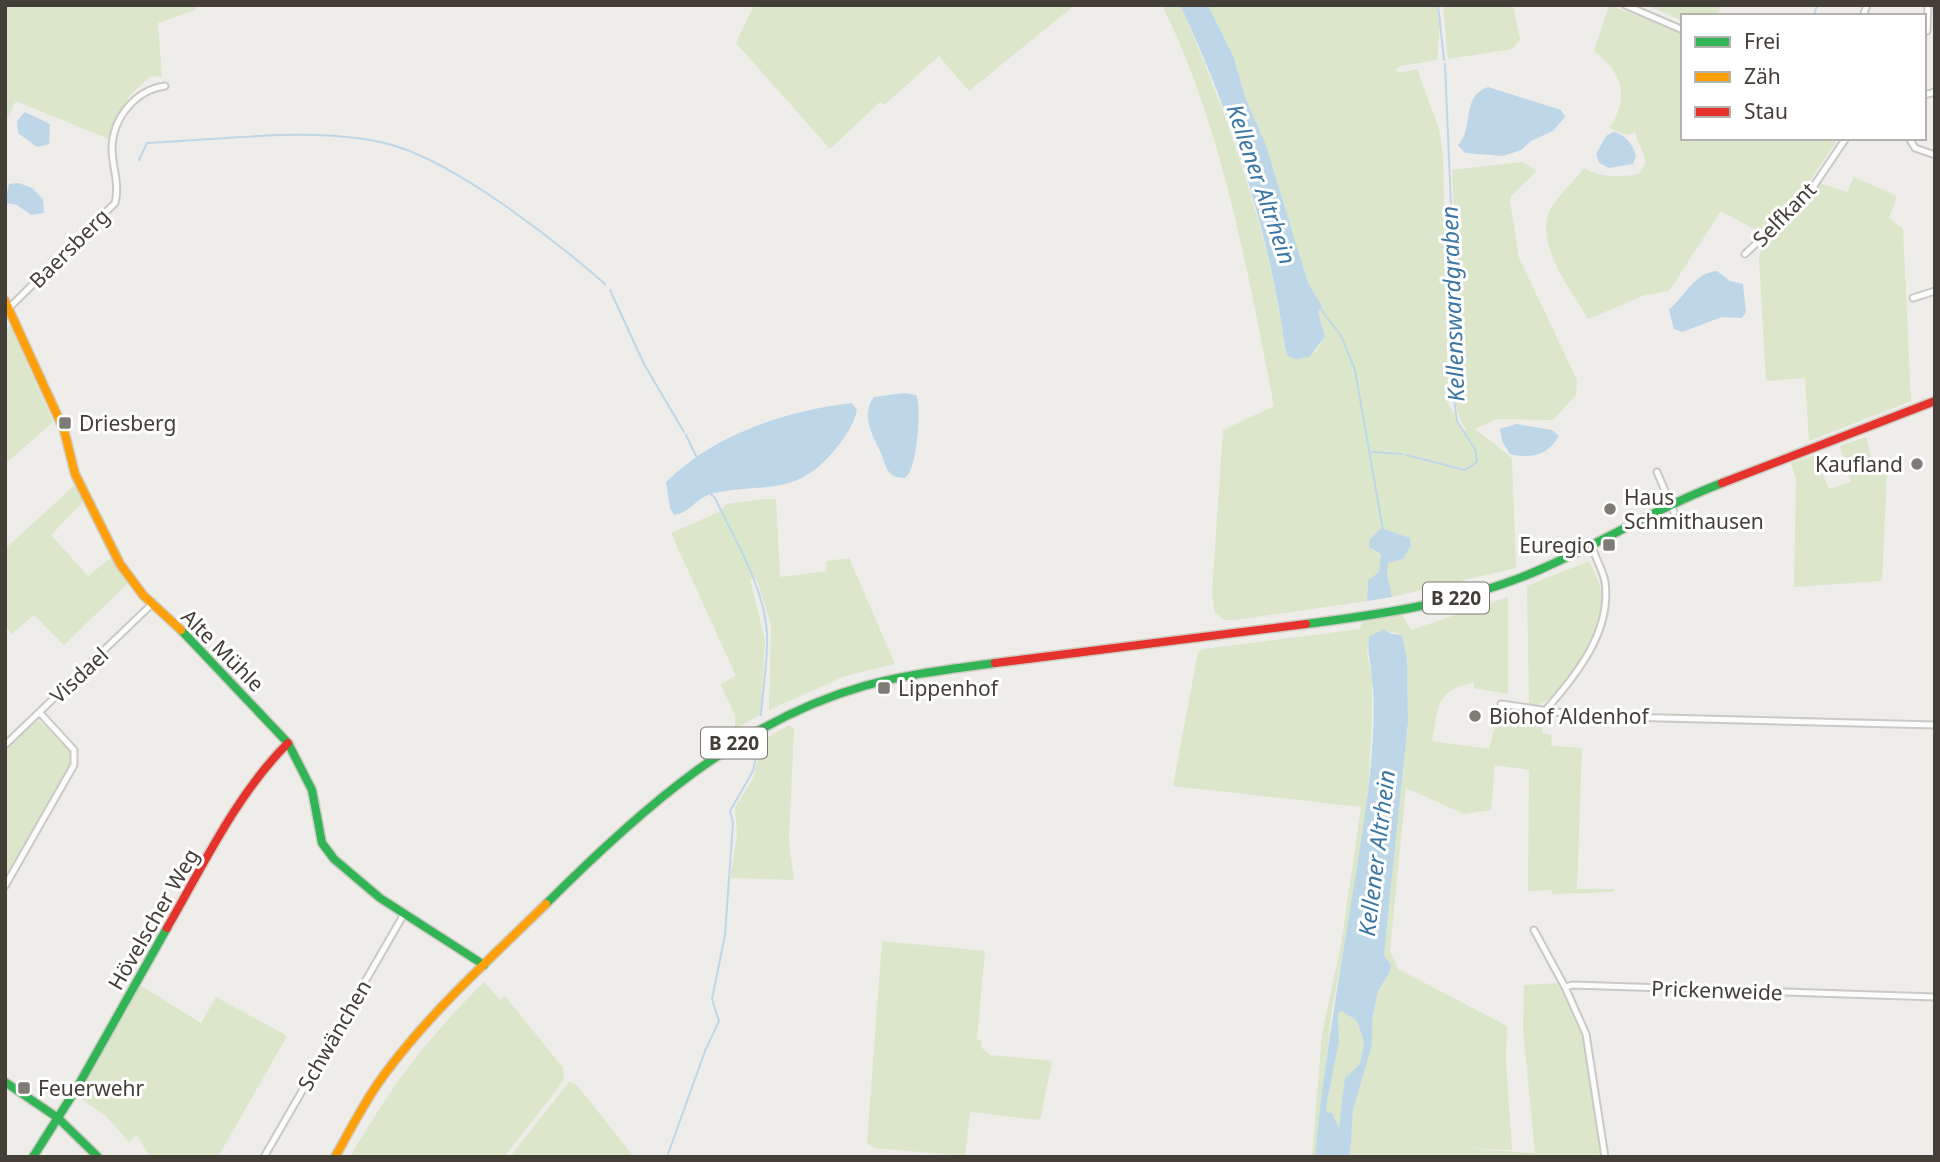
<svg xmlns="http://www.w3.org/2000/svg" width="1940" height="1162" font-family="'Noto Sans',sans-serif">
<rect width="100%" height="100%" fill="#eeede9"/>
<path fill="#dbe6cb" d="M 5,5 L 197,5 L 195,10 L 158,23 L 162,77 L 151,76 L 130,95 L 111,140 L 16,101 L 5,123 Z
M 754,5 L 1075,5 L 969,91 L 939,56 L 884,105 L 880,102 L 830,149 L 736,43 Z
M 1162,5 L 1180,5 C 1228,114 1268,229 1285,347 L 1315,352 L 1325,337 L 1318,312 L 1322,306 L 1308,283 L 1266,145 L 1245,97 L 1234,58 L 1208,5 L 1436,5 L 1440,25 L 1437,60 L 1400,66 L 1395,70 L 1399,73 L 1417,69 L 1439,129 L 1443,155 L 1448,403 L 1464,431 L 1466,429 C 1445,403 1457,337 1456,303 C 1456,259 1454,214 1452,170 L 1522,162 L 1537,171 L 1511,196 L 1510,201 L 1519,258 L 1577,380 L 1576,395 L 1553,420 L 1496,419 L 1475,429 L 1512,458 L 1516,568 L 1392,597 L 1387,574 L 1388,563 L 1403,559 L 1411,542 L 1409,538 L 1381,528 L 1369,540 L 1372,550 L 1381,554 L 1379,572 L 1368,580 L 1367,601 L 1235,620 L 1225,620 L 1215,613 L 1212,593 L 1223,430 L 1274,406 C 1248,273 1223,128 1162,5 Z
M 1443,5 L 1513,5 L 1520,40 L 1512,49 L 1448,59 Z
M 1609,5 L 1683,33 L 1683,138 L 1830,138 L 1836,142 L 1795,203 L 1763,234 L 1721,211 L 1669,291 L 1645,295 L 1588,319 C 1572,290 1538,250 1548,215 C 1551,203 1576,179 1584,168 C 1599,178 1622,177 1639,174 L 1646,162 L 1635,132 L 1627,135 L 1609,128 C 1630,99 1623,72 1594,51 Z
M 1647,5 L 1721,5 L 1718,16 L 1683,16 L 1683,21 Z
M 1854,177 L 1897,196 L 1889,218 L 1903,229 L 1911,401 L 1809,441 L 1805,378 L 1766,381 L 1759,258 L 1761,250 L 1819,183 L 1847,192 Z
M 11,325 L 53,422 L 5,464 L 5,329 Z
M 1866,437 L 1871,457 L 1887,474 L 1882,581 L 1794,587 L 1796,479 L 1791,463 L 1815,455 L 1829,489 L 1851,482 L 1840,446 Z
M 76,484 L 85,500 L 51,535 L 88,576 L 112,557 L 128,583 L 64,645 L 34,615 L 12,634 L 5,626 L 5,545 L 7,547 Z
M 765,499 L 776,499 L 780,577 L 826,571 L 827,561 L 849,558 L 895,664 L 845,676 L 769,710 L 771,625 L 756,577 L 750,580 L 765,640 L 761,714 L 735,729 L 735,715 L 720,684 L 736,676 L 671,533 L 719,512 L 727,504 Z
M 1589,561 C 1596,574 1602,587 1602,602 C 1602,630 1561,709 1529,706 L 1527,586 Z
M 1508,597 L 1508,694 L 1474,688 L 1474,682 C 1435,691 1439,705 1432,741 L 1489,749 L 1500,707 L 1531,712 L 1531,718 L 1544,718 L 1542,733 L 1552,735 L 1551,746 L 1582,748 L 1577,889 L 1614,889 L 1614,892 L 1552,894 L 1552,890 L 1528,891 L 1529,770 L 1495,765 L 1491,810 L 1464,814 L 1406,788 L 1390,951 L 1398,969 L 1507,1026 L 1506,1061 L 1512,1150 L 1462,1148 L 1535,1153 L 1523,1029 L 1524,985 L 1559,983 L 1585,1037 L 1603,1157 L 1350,1157 L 1353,1110 L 1372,1045 L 1372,1021 L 1378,991 L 1390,972 L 1390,965 L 1384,955 L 1408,722 L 1407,659 L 1399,633 L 1382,632 L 1369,638 L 1367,653 L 1372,678 L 1372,720 L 1368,792 L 1361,857 L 1332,1010 L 1315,1157 L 1312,1157 L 1322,1034 L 1341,945 L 1361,807 L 1173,786 L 1198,652 L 1204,649 L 1360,629 L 1362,621 L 1402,614 L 1411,630 Z
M 40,721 L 71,752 L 72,765 L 5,880 L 5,748 L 33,722 Z
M 789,725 L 794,729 L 789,840 L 794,880 L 730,878 L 737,836 L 735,807 L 754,777 L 760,742 Z
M 882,941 L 985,951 L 977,1039 L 981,1040 L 982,1048 L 990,1055 L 1052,1061 L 1040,1120 L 970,1112 L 965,1156 L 875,1148 L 867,1143 Z
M 484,982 L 500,1000 L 505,996 L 563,1068 L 564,1079 L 558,1088 L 504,1157 L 350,1157 C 390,1088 427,1038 484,982 Z
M 138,984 L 201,1023 L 216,997 L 287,1036 L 218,1157 L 150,1157 L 137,1135 L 129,1142 L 106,1116 L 75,1095 Z
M 1342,1011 L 1357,1021 L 1364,1042 L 1360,1064 L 1348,1075 L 1339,1128 L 1332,1113 L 1327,1112 L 1326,1108 L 1339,1041 L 1338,1013 Z
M 569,1082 L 576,1084 L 634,1157 L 510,1157 Z"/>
<path fill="#bed7e8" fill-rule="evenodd" d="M 1180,5 L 1208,5 L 1234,58 L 1245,97 L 1266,145 L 1308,283 L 1322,306 L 1318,312 L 1325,337 L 1309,357 L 1295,359 L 1288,356 L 1285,347 C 1269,232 1231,112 1180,5 Z
M 1488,87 L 1561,110 L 1565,117 L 1553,131 L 1531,141 L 1521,150 L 1503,156 L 1465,153 L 1458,145 C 1475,127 1460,97 1488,87 Z
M 25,112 L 50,124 L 49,144 L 37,147 L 18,133 L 17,121 Z
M 1613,132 C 1625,134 1633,144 1636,156 L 1633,164 L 1609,168 L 1599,163 L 1596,154 L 1606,136 Z
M 19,183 L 32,188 L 43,199 L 44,213 L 31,215 L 17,205 L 5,203 L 9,184 Z
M 1717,271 L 1730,281 L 1743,284 L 1746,312 L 1742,318 L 1722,317 L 1682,332 L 1674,329 L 1669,310 C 1686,295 1694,273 1717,271 Z
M 904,393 L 916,395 C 922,407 917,472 905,478 C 899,477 894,478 890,473 C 885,468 884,460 881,453 C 873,436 860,415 874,397 Z
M 852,403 L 857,410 C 854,425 843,440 833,452 C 793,499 763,481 711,494 C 696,498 690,513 674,515 L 670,508 L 666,482 C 715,434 785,411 852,403 Z
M 1516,424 L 1552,430 L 1559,436 C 1547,456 1531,459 1510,454 L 1502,441 L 1500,429 Z
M 1381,528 L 1410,538 L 1411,546 L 1403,559 L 1388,563 L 1387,574 L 1392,597 L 1367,601 L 1368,580 L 1379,572 L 1381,554 L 1370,548 L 1369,540 Z
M 1383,629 L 1391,634 L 1402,635 L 1407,659 L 1408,722 L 1384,955 L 1391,965 L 1390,972 L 1378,991 L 1372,1021 L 1372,1045 L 1353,1110 L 1350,1157 L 1315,1157 C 1326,1034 1352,913 1368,792 C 1372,757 1376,714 1372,679 C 1371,664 1367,653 1369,637 ZM 1342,1011 L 1357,1021 L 1364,1042 L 1360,1064 L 1345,1078 L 1339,1128 L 1332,1113 L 1327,1112 L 1326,1108 L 1339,1041 L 1338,1013 Z"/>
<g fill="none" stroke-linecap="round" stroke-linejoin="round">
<path stroke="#bed7e8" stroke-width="2" d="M 1438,5 L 1444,60
M 1814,16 L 1817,5
M 139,160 L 147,143 C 224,140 318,125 392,145 C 456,163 555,240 605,284
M 610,290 L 644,364 L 684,432
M 1319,307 L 1341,336 L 1355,370 L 1383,530
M 686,435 L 696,456
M 1372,452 L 1402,454
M 1406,455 L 1465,470 L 1477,462 L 1475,449 L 1457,421 L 1453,391 L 1453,253 L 1445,64
M 711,494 L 715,498 C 735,541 764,585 767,634 C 768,660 763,688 761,715
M 667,1157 L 705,1051 L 719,1021 L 712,999 L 725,935 L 733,823 L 730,811 L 753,771 L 759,742"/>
<g stroke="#cac9c5" stroke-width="9">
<path id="street" d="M 1625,5 L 1683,30
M 1863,16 L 1867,5
M 1927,31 L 1928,5
M 1924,95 L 1935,92
M 1909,138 L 1915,148 L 1935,155
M 1745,254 L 1807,196 L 1846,138
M 1913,298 L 1935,291
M 10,307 L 115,203 C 120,183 112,167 112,148 C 113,117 136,90 165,86
M 1657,472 L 1674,512
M 1501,704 L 1584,716 L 1935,725
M 1544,712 C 1575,676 1612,633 1605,582 C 1603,570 1595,558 1592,546
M 5,745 L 152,604
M 5,886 L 74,765 L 74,750 L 40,713
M 1534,930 L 1565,987 L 1573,985 L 1935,997
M 1565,987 L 1586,1034 L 1605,1157
M 264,1157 L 404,914"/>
</g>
<g stroke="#cfccc3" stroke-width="11">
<path id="fast" d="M 1306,624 C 1384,614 1466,602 1539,570 C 1601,543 1659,507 1722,483
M 181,630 L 288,743 L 312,790 L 322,843 L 334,859 L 380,898 L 484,965
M 546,904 C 637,813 737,722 864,686 C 907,674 951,669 995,663
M 5,1082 L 58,1118 L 98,1157
M 33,1157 L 78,1086 L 167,928"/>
</g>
<g stroke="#cfccc3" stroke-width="11">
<path id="slow" d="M 5,301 L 64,430 L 75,474 L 120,564 L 143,595 L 181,630
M 335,1157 C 351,1129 365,1100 384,1075 C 431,1011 490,959 546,904"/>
</g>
<g stroke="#cfccc3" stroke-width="11">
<path id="jam" d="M 1722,483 L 1935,401
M 995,663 L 1306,624
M 167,928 C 204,864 236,795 288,743"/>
</g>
<use href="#street" stroke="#fcfcfc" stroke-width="5"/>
<use href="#fast" stroke="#30b455" stroke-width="8"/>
<use href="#slow" stroke="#ff9f0a" stroke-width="8"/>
<use href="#jam" stroke="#e5322d" stroke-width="8"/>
</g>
<g fill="#7f7b75" stroke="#fff" stroke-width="2.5">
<rect x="58" y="416" width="14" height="14" rx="3.5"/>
<circle cx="1917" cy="464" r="7"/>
<circle cx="1610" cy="509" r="7"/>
<rect x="1602" y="538" width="14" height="14" rx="3.5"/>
<rect x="877" y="681" width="14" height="14" rx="3.5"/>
<circle cx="1475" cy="716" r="7"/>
<rect x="17" y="1081" width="14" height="14" rx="3.5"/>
</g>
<g text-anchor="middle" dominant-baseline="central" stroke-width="6" stroke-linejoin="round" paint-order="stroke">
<g fill="#fff" stroke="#7b7872" stroke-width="2">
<rect x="1423" y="582.5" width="66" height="31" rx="5"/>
<rect x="701" y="727.5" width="66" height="31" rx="5"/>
</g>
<g font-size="19" font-weight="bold" fill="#433e36">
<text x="1456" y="598">B 220</text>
<text x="734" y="743">B 220</text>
</g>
<g font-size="21" fill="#433e36" stroke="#fff">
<text transform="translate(1784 214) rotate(-46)">Selfkant</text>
<text transform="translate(69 248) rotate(-45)">Baersberg</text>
<text transform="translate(223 650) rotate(45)">Alte Mühle</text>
<text transform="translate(79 675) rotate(-43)">Visdael</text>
<text transform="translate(153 919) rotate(-60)">Hövelscher Weg</text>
<text transform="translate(1717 990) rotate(2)">Prickenweide</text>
<text transform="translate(334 1035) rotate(-60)">Schwänchen</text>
</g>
<g font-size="21" fill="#433e36" stroke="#fff" text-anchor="start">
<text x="79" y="423">Driesberg</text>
<text x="1903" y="464" text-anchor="end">Kaufland</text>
<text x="1624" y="497">Haus<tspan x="1624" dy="24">Schmithausen</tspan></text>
<text x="1595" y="545" text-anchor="end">Euregio</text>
<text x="898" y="688">Lippenhof</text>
<text x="1489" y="716">Biohof Aldenhof</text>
<text x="38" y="1088">Feuerwehr</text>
</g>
<g font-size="23" font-style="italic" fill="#3c77a3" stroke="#fff">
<text transform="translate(1262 184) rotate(71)">Kellener Altrhein</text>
<text transform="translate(1452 304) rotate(-92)">Kellenswardgraben</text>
<text transform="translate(1376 853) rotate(-83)">Kellener Altrhein</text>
</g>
</g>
<rect width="1940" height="1162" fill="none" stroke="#433e36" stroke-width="14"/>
<rect x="1681" y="14" width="245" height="126" fill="#ffffff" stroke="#b4b2af" stroke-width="2"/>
<rect x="1695" y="37" width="35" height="10" fill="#30b455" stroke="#b4b2af" stroke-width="2"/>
<text x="1744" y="49" font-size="21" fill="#433e36">Frei</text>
<rect x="1695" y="72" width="35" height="10" fill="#ff9f0a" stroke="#b4b2af" stroke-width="2"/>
<text x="1744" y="84" font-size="21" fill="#433e36">Zäh</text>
<rect x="1695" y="107" width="35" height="10" fill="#e5322d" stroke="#b4b2af" stroke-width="2"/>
<text x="1744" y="119" font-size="21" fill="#433e36">Stau</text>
</svg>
